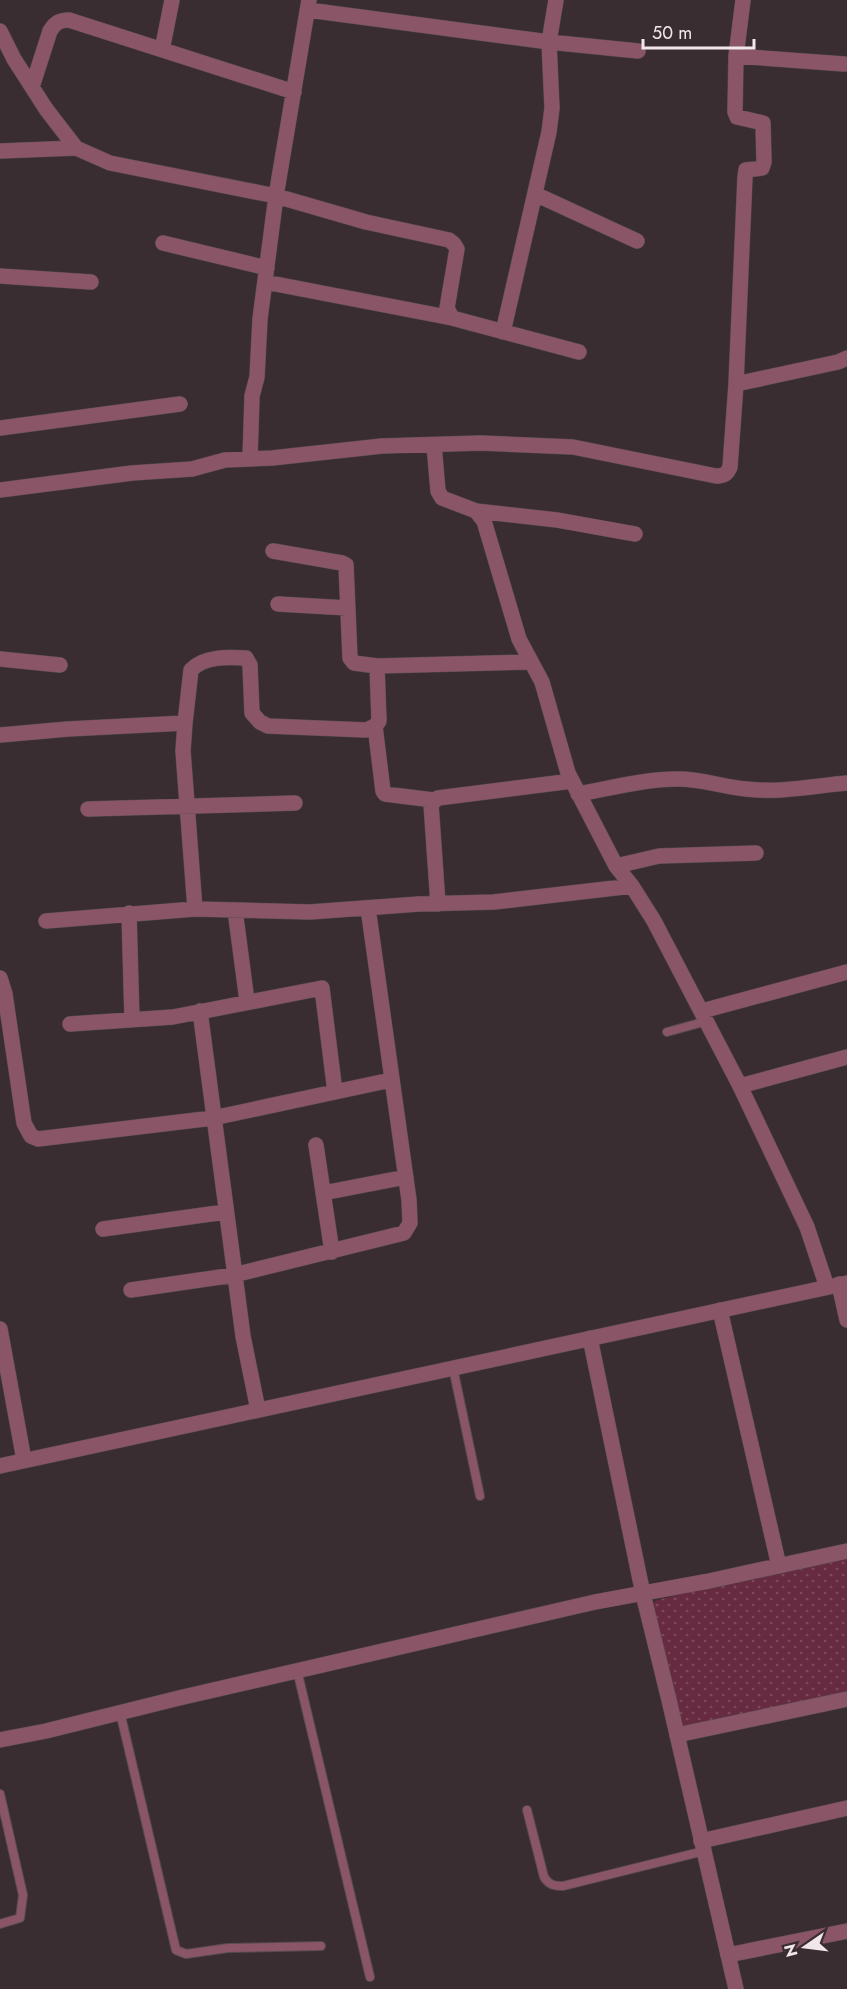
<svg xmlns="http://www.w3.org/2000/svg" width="847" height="1989" font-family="Jost,sans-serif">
<defs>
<pattern id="park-dots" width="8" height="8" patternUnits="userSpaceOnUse" patternTransform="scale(1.5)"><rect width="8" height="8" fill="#662a41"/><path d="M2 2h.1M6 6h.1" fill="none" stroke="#7c495d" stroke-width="1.8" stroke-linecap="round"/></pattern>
</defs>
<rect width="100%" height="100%" fill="#3a2d31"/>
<path fill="url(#park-dots)" d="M 847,1559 L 847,1693 L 686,1729 L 681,1723 L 651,1605 L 657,1600 L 677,1595 Z"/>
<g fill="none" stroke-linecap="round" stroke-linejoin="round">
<g stroke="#574b4f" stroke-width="10">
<path id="service" d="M 667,1032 L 707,1021
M 453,1368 L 480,1496
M 297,1670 L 370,1977
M 120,1712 L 176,1950 L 186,1954 L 228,1948 L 321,1946
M 0,1794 L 23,1895 L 20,1918 L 0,1924
M 527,1810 L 544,1877 C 549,1885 554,1886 563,1886 L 704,1851"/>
</g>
<g stroke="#574b4f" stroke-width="16">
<path id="minor" d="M 308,10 L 549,42 L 638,51
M 0,31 L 14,59 L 46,109 L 76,148 L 110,163 L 276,196 L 366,222 L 449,240 L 454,244 L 457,249 L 447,308 L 452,318 L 579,352
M 162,50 L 172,0
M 736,56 L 844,64
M 32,87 L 50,31 C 55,23 59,20 69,20 L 294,92
M 0,151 L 76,148
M 535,194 L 637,241
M 163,243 L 267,268
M 0,276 L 91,282
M 265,282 L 452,318
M 503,332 L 549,132 L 552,108 L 549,42 L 556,0
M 736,384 L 838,362 L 847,358
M 0,428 L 180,404
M 434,445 L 438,491 L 442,498 L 476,511 L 484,521 L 519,639 L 542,682 L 568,773 L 616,866 L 632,886 L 654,921 L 740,1086 L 807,1227 L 827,1287
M 250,459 L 252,396 L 257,377 L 260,319 L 276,196 L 309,0
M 0,490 L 132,473 L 192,469 L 225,460 L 272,458 L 382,446 L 481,443 L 573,447 L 716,476 C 724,476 727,474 730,467 L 736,384 L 745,177 L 746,170 L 762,168 L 764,162 L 763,123 L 737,117 L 735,112 L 736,56 L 743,0
M 476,511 L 557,520 L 635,534
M 273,551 L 342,563 L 346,565 L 350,658 L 354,663 L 377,666 L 531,662
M 278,604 L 348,608
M 0,659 L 60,665
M 185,723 L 191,670 C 204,656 228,657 246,658 L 250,665 L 252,713 L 260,722 L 268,726 L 366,730 L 375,726 L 379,721 L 377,666
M 375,726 L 383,791 L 385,794 L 433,800
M 0,735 L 68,729 L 185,723 L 183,751 L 195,909
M 578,794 C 611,788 645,779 678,779 C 702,779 723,787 746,789 C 779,793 814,786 847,783
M 88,809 L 295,803
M 616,866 L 659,856 L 756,853
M 438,904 L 431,804 L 438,798 L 572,781
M 235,910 L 247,1001
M 129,913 L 132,1020
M 46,921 L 195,909 L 310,912 L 419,904 L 494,902 L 632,886
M 0,978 L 5,994 L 24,1123 L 31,1136 L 38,1139 L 213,1118 L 391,1080
M 200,1011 L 243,1336 L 258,1410
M 702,1011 L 847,972
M 70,1024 L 173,1017 L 322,988 L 335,1092
M 740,1086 L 847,1057
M 316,1145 L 332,1252
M 323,1193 L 406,1177
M 103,1229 L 225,1212
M 839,1284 L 847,1320
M 131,1290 L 234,1275 L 404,1233 L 410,1223 L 409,1200 L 368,908
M 720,1310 L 779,1566
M 0,1329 L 24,1460
M 677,1735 L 847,1699
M 0,1740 L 46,1731 L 179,1698 L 595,1602 L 709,1581 L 847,1551
M 701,1841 L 847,1808
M 728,1955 L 847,1931"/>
</g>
<g stroke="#574b4f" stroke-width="16">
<path id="tertiary" d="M 590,1338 L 643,1594 L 669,1700 L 736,1989
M 0,1466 L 847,1283"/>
</g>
<use href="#service" stroke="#8a5667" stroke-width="8"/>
<use href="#minor" stroke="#8a5667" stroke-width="15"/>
<use href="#tertiary" stroke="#8a5667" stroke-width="15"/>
</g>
<g transform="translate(805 1947) rotate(256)" stroke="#3a2d31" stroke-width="4.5" paint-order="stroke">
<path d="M0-4.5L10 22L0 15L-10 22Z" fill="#f1e7ea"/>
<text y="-9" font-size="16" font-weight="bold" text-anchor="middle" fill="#f1e7ea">N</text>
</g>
<path d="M643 39v9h111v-9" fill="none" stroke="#f1e7ea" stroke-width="3"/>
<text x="652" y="39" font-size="18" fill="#f1e7ea" stroke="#3a2d31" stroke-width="4.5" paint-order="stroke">50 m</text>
</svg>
